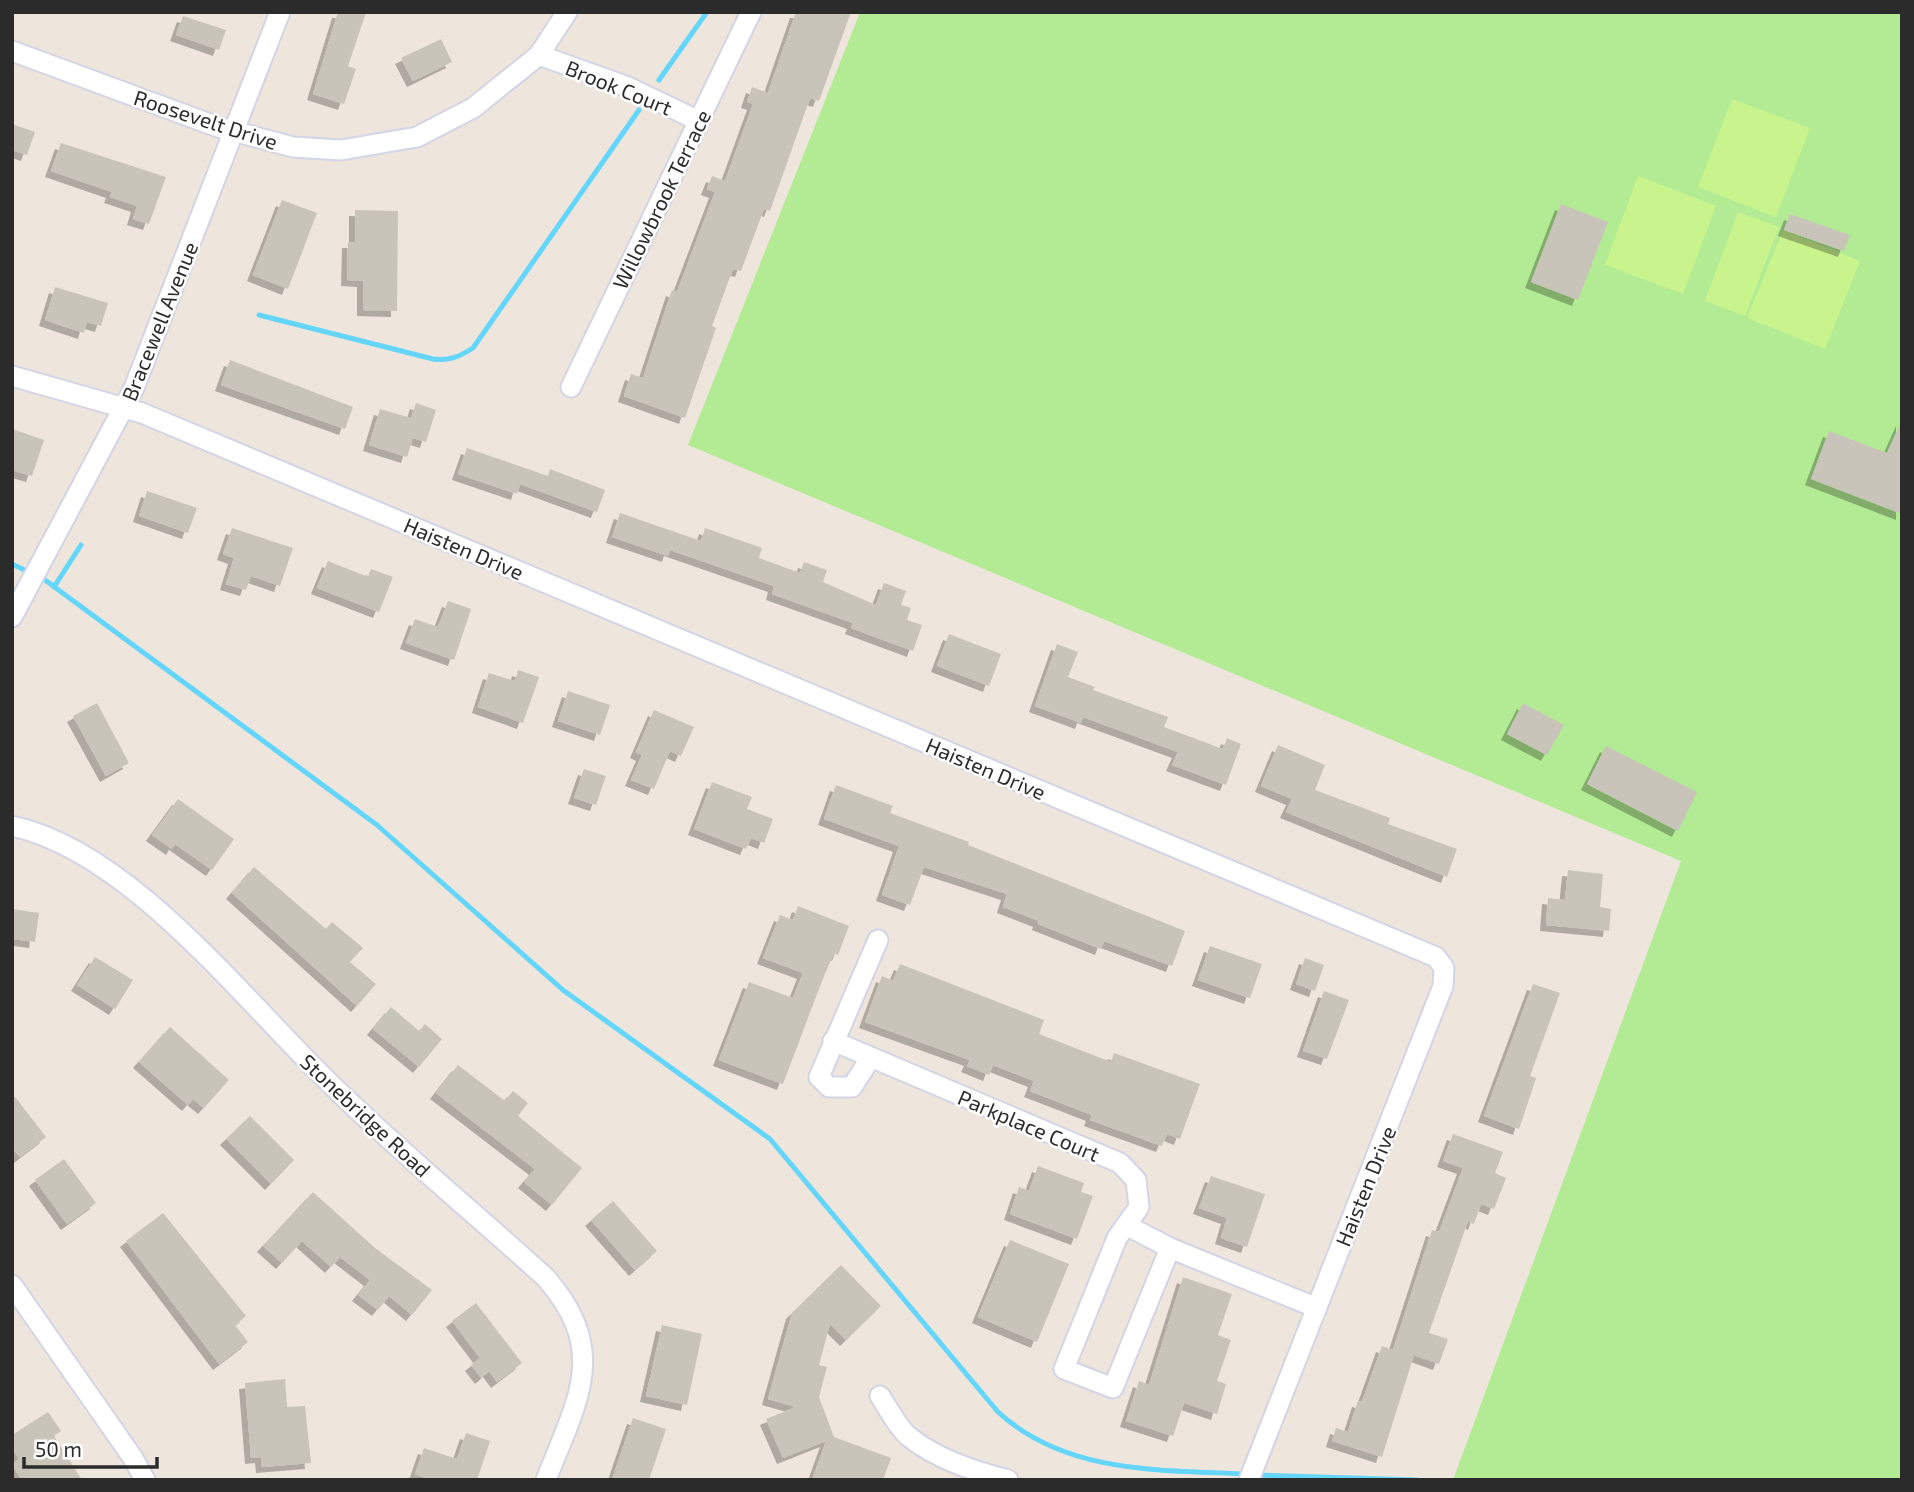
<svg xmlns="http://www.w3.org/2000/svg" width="1914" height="1492" font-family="'Exo 2',sans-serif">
<defs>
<filter id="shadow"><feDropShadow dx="-6" dy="6" stdDeviation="0" flood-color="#0004"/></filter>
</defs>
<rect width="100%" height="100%" fill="#eee6dc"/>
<path fill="#b2eb93" d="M 854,12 L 1902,12 L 1902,1480 L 1453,1480 L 1681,861 L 688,445 L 859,15 Z"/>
<path fill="#c9f38d" d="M 1732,99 L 1810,128 L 1776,217 L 1698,187 Z
M 1638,176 L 1716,206 L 1683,294 L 1605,265 Z
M 1738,212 L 1779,227 L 1745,316 L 1705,301 Z
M 1783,230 L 1860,261 L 1825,349 L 1747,318 Z"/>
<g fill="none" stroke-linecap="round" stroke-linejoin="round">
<path stroke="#64d5fb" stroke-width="5" d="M 659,80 L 707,12
M 259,315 L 433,359 C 449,361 459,357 473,348 L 639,110
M 12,564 L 45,580 L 377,825 L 563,990 L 770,1139 L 998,1412 C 1066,1474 1160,1470 1247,1474
M 54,587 L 81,545
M 1257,1475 L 1418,1480"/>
</g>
<path fill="#c9c4ba" filter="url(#shadow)" d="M 338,12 L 366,12 L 348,66 L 356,69 L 344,104 L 313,94 Z
M 796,12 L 851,12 L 819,101 L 810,98 L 770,211 L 764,209 L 741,271 L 733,269 L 712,326 L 716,328 L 685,418 L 624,396 L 631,374 L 643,378 L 672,290 L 677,292 L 715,192 L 707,189 L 712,176 L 725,181 L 753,104 L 747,102 L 752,87 L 768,93 Z
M 183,16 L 226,30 L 219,50 L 176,35 Z
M 441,39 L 452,62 L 413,81 L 401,58 Z
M 12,124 L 35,132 L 27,155 L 12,150 Z
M 61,143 L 166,177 L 149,224 L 133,219 L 137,206 L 110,197 L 112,192 L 51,171 Z
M 282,200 L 317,213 L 288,289 L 253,275 Z
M 1561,204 L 1608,222 L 1578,300 L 1531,282 Z
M 355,210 L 398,211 L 397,311 L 363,310 L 363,281 L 347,280 L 348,242 L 355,242 Z
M 1790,214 L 1850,235 L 1844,251 L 1784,230 Z
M 55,287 L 108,303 L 101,326 L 87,322 L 84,333 L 45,320 Z
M 230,360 L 353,407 L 345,429 L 221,385 Z
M 416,403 L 436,410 L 426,442 L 413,438 L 407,457 L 369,445 L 380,409 L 411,418 Z
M 1902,420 L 1902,514 L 1811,479 L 1829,431 L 1887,453 Z
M 12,429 L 44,440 L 32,476 L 12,470 Z
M 467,448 L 548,476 L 550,469 L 605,490 L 597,512 L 520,484 L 517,494 L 458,474 Z
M 147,491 L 197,508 L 188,533 L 139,516 Z
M 620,513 L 701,541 L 705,528 L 762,548 L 759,558 L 800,573 L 804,562 L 827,570 L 823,582 L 876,605 L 884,583 L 906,591 L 901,605 L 911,608 L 907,620 L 922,625 L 913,651 L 851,628 L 853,623 L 772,594 L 774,586 L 670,550 L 668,556 L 612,537 Z
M 232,528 L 293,548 L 280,586 L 251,576 L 246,590 L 226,584 L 234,558 L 223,554 Z
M 328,561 L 368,577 L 371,569 L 393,577 L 379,612 L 317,588 Z
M 448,601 L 471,609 L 454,660 L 406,643 L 415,619 L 438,627 Z
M 949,634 L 1001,654 L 989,686 L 937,666 Z
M 1057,644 L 1078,652 L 1068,677 L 1095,687 L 1093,690 L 1168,717 L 1164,727 L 1223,749 L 1227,738 L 1241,744 L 1226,785 L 1172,765 L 1178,752 L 1083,717 L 1081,723 L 1035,706 Z
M 518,670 L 539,677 L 523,723 L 478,707 L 489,673 L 515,681 Z
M 568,691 L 610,705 L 600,735 L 558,721 Z
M 97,703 L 129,763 L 106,776 L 73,716 Z
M 1523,703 L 1564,725 L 1547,755 L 1507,734 Z
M 654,710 L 694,727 L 681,756 L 670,751 L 654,789 L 631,780 L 642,755 L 636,752 Z
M 1278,745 L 1325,765 L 1315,790 L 1390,818 L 1388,824 L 1457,849 L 1447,877 L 1286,812 L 1292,799 L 1261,786 Z
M 1606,746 L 1697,792 L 1678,831 L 1587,784 Z
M 584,769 L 606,776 L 596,805 L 574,798 Z
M 712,782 L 752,797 L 747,809 L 773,819 L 764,843 L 751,838 L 746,849 L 694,829 Z
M 836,785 L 893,806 L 890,813 L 969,842 L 968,845 L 1185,931 L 1172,966 L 1104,941 L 1101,949 L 1038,924 L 1039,921 L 1003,907 L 1007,894 L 924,867 L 910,905 L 882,895 L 899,846 L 824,819 Z
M 178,799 L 234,839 L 212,870 L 175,844 L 172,849 L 152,835 Z
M 254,867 L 326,929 L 332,922 L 363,948 L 350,962 L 376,984 L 357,1006 L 232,893 Z
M 1568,870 L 1603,874 L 1600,907 L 1611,909 L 1609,931 L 1546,925 L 1548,898 L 1565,900 Z
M 798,906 L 849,926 L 838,955 L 834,953 L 822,981 L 783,1084 L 719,1060 L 749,982 L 793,998 L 803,973 L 763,958 L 780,915 L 793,920 Z
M 12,909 L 39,913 L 35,942 L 12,939 Z
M 1210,946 L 1262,964 L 1250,998 L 1198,980 Z
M 95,957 L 133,980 L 115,1009 L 77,985 Z
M 1305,958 L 1324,965 L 1315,991 L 1296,984 Z
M 900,964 L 1044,1020 L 1039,1034 L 1111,1062 L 1114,1053 L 1200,1084 L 1180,1139 L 1167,1134 L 1162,1146 L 1090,1120 L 1092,1115 L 1030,1091 L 1034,1081 L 993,1065 L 989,1075 L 967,1066 L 970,1060 L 865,1022 L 882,976 L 893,981 Z
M 1533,984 L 1560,993 L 1530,1076 L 1536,1078 L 1519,1129 L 1484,1116 Z
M 1324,991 L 1349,1000 L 1327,1059 L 1303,1051 Z
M 391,1007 L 419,1031 L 425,1024 L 442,1039 L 419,1067 L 373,1029 Z
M 170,1027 L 229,1080 L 204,1108 L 193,1099 L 188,1105 L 139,1062 Z
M 458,1065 L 505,1101 L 513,1091 L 528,1103 L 518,1116 L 582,1168 L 552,1205 L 524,1182 L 535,1169 L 436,1093 Z
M 12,1093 L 46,1137 L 20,1157 L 12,1148 Z
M 250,1116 L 294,1160 L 271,1184 L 226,1139 Z
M 1453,1134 L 1503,1152 L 1495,1173 L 1506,1178 L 1494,1209 L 1481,1204 L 1474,1224 L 1468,1221 L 1429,1333 L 1448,1339 L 1439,1364 L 1414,1355 L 1382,1457 L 1332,1441 L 1336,1428 L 1348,1432 L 1358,1401 L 1362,1402 L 1382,1346 L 1393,1350 L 1432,1230 L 1439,1232 L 1463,1168 L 1443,1161 Z
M 64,1159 L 96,1203 L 67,1224 L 35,1180 Z
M 1038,1166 L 1084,1183 L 1081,1192 L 1093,1196 L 1077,1239 L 1010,1214 L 1019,1187 L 1029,1191 Z
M 1211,1176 L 1265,1194 L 1247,1247 L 1221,1238 L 1227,1218 L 1199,1208 Z
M 313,1192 L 375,1248 L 432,1290 L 412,1315 L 389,1296 L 378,1310 L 358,1295 L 370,1280 L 340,1257 L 331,1267 L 302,1241 L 282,1263 L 263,1246 Z
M 613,1201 L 657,1251 L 635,1270 L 591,1220 Z
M 163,1213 L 246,1316 L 235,1325 L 248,1342 L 219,1364 L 126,1241 Z
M 1010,1240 L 1069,1264 L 1037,1342 L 978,1317 Z
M 841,1265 L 881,1306 L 846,1340 L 830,1324 L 819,1365 L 827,1367 L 819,1397 L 834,1437 L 891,1458 L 883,1480 L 812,1480 L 826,1441 L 783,1458 L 766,1419 L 796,1407 L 768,1399 L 792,1313 Z
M 1183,1277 L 1232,1294 L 1218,1335 L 1231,1340 L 1217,1381 L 1226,1384 L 1217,1414 L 1184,1403 L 1173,1436 L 1126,1421 L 1139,1381 L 1149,1385 Z
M 476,1303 L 522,1363 L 497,1382 L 489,1371 L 481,1378 L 471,1365 L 480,1358 L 452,1321 Z
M 662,1325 L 702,1334 L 687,1405 L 646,1396 Z
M 285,1379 L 287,1407 L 305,1406 L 311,1463 L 262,1467 L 261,1457 L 251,1458 L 245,1383 Z
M 48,1412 L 61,1431 L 54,1436 L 82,1480 L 22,1480 L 12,1465 L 19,1459 L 12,1448 L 12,1435 Z
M 633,1418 L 666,1429 L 649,1480 L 612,1480 Z
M 466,1433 L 490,1441 L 477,1480 L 431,1480 L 415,1474 L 424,1448 L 457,1459 Z"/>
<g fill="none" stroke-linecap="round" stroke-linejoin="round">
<g stroke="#d1d5e5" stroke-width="23">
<path id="minor" d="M 12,51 L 218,127 L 293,147 L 341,150 L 417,137 L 473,108 L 539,55 L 567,12
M 539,55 L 628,87 L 699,121
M 12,376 L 142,413 L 1436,957 L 1444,968 L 1443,986 L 1249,1480
M 571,387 L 751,12
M 12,617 L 134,388 L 280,12
M 12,826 C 134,852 251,1010 341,1094 C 407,1158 478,1216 546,1278 C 610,1352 577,1400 546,1480
M 833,1041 L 1120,1163 L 1136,1180 L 1139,1207 L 1117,1238 L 1064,1369 L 1113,1388 L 1170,1248
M 870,1059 L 852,1087 L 829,1087 L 819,1077 L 878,940
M 1126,1225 L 1170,1248 L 1317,1308
M 12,1285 L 133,1458 L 145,1480
M 880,1396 C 888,1408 897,1426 908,1436 C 936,1459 974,1471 1008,1480"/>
</g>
<use href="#minor" stroke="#fff" stroke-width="19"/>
</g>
<g text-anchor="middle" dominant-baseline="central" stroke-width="5" stroke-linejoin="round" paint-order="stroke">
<g font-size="21" fill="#2b2b2b" stroke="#fff">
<text transform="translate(619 87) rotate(22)">Brook Court</text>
<text transform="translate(206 119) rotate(18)">Roosevelt Drive</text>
<text transform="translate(661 199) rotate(-64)">Willowbrook Terrace</text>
<text transform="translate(159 321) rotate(-68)">Bracewell Avenue</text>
<text transform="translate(464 548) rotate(23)">Haisten Drive</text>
<text transform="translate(986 768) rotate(23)">Haisten Drive</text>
<text transform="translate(366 1115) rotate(43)">Stonebridge Road</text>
<text transform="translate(1029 1125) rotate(23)">Parkplace Court</text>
<text transform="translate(1365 1186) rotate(-68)">Haisten Drive</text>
</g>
</g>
<rect width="1914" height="1492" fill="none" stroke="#2b2b2b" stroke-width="28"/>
<path d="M24 1457v10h133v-10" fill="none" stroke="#2b2b2b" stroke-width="3.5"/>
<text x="35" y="1457" font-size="21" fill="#2b2b2b" stroke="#ffffff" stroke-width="5" paint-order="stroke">50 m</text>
</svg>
